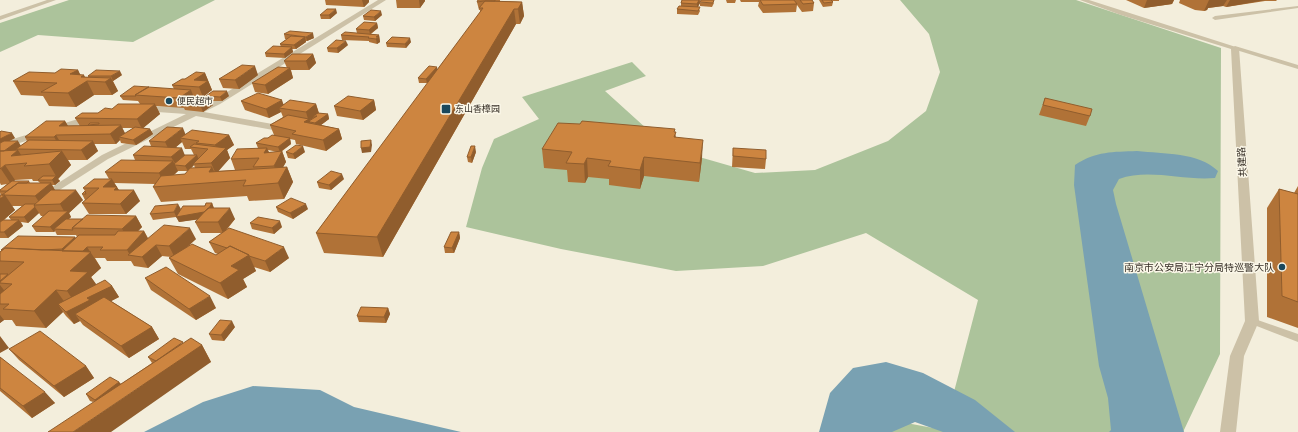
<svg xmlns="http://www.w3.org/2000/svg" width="1298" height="432" font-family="'Roboto Condensed','Noto Sans SC',sans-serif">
<rect width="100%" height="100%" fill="#f3eedc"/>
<path fill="#acc39b" d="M 69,0 L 215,0 L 133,42 L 38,35 L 0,52 L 0,23 Z
M 900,0 L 1076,0 L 1221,48 L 1220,354 L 1183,432 L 871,432 L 874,417 L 944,430 L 978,300 L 866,233 L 763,266 L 676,271 L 561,249 L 466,227 L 482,168 L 494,139 L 539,119 L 522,97 L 632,62 L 646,76 L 605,91 L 668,148 L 755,173 L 815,170 L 888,141 L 926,111 L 940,72 L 929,34 Z"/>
<path fill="#79a1b2" d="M 1137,151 C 1164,154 1198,152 1218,171 L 1215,178 C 1183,181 1149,168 1119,179 L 1113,190 L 1116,204 L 1184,432 L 1109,432 L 1111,430 L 1108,398 L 1099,366 L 1074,185 L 1075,165 C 1096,151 1113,152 1137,151 Z
M 886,362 L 923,373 L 975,400 L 1015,432 L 943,432 L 915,422 L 892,432 L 819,432 L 830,393 L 853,368 Z
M 253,386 L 320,390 L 354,407 L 461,432 L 144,432 L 203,402 Z"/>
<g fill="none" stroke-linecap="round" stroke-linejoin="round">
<path fill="#ccc1a7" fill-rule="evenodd" d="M 1298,6 L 1298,8 L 1215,20 L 1212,18 L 1215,16 Z
M 1235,46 L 1298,65 L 1298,69 L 1233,49 L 1232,48 Z
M 1252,318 L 1298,334 L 1298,342 L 1249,323 L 1247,321 L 1249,319 Z"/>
<path fill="#ccc1a7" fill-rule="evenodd" d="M 47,0 L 56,0 L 0,20 L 0,16 Z
M 378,0 L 386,0 L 220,104 L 204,112 L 284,126 L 287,127 L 289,129 L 287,131 L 284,132 L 196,116 L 108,159 L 47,198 L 43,199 L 38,196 L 102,155 L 186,114 L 143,111 L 140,110 L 139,108 L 140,106 L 181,107 L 194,110 L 214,100 Z
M 1080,0 L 1089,0 L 1239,48 L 1259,321 L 1244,356 L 1236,432 L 1220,432 L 1230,356 L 1245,321 L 1231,49 L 1121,15 Z
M 91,115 L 94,116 L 95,118 L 94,120 L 0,149 L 0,143 Z"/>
</g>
<path fill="#b07237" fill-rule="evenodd" d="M 325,0 L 369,0 L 369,2 L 364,7 L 326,5 Z
M 396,0 L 425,0 L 425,1 L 420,8 L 397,8 Z
M 478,0 L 500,0 L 500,1 L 522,2 L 524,16 L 520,24 L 516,24 L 383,257 L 324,253 L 316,233 L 431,79 L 427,83 L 419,83 L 418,78 L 437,67 L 437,70 L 480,13 L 480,10 L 479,10 L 477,2 Z
M 682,0 L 700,0 L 700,3 L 698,7 L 700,11 L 698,15 L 677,14 L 677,9 L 681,6 L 681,3 Z
M 726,0 L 736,0 L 735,3 L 727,3 Z
M 740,0 L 794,0 L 795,1 L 795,0 L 812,0 L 814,3 L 813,11 L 802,12 L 797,5 L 796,12 L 763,13 L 758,6 L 759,2 L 741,2 Z
M 819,0 L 839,0 L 839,1 L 832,1 L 833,2 L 832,6 L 823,7 Z
M 1126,0 L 1174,0 L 1172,4 L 1144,8 Z
M 1180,0 L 1277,0 L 1276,1 L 1265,1 L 1226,7 L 1223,6 L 1208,8 L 1207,10 L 1204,11 L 1195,10 L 1179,3 Z
M 700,2 L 714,3 L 712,7 L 700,6 Z
M 337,13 L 330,19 L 321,19 L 320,15 Z
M 382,15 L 375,21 L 364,20 L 363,16 Z
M 377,23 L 378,28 L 371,34 L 379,35 L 380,42 L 377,44 L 369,42 L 369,41 L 342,40 L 341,35 L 357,33 L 356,29 Z
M 284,34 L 314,38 L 307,41 L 306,41 L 306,42 L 296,49 L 292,49 L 293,52 L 285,58 L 266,57 L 265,53 L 281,47 L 280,44 L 287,39 L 285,39 Z
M 411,42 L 406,48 L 387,47 L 386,43 Z
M 348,45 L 338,53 L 328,52 L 327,48 Z
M 313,54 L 316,63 L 309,70 L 291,70 L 293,78 L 268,94 L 255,92 L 252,83 L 287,68 L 284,61 Z
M 78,70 L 80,75 L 85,77 L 88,77 L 88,76 L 122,75 L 113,81 L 118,91 L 112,95 L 94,95 L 76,107 L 49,106 L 43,96 L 21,95 L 13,81 L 55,73 Z
M 205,73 L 212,90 L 203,97 L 194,96 L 195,99 L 208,100 L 206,96 L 229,96 L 222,101 L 211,101 L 213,105 L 203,112 L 185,110 L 184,108 L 156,106 L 160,114 L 143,128 L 150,129 L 153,134 L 136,145 L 121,143 L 120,140 L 116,144 L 94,144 L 98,151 L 87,160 L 68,160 L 71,165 L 58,179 L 60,181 L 55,185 L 52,185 L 55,190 L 83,200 L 69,213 L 71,217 L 69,219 L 83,219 L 136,216 L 142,227 L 138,231 L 144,231 L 148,238 L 196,239 L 186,248 L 216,255 L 218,254 L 215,253 L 209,242 L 222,233 L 201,233 L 195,222 L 198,219 L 179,222 L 176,217 L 153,220 L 150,214 L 205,206 L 212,203 L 214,208 L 235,219 L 225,232 L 289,258 L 270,272 L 254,267 L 256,271 L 243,279 L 247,287 L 228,299 L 178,274 L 169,258 L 171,257 L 162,256 L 148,268 L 134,266 L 131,261 L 107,261 L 105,258 L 95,258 L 101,268 L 91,277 L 96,285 L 112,286 L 119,297 L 111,301 L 152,327 L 159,339 L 129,358 L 83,325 L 80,321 L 74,324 L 66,316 L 63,312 L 46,328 L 16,326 L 12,320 L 4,320 L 0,323 L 0,252 L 1,251 L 1,250 L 75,237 L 76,238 L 77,237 L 76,235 L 57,235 L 55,231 L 54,232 L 36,232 L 32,226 L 44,216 L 41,216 L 39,213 L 28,223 L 21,222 L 23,226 L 8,238 L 0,238 L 0,195 L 1,195 L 0,193 L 0,190 L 7,184 L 1,185 L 0,183 L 0,132 L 15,138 L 9,141 L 21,146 L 27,141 L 25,137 L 65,121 L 68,126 L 80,126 L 75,118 L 98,113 L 112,109 L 140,104 L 138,101 L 123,100 L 120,96 L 174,89 L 172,85 L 185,79 ZM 122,128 L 133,128 L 125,134 ZM 32,179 L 33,181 L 38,181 L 40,183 L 30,183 L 29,181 L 14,181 L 15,180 ZM 12,206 L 22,206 L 9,217 L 11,220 L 4,220 L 15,210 Z
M 258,75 L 239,89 L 223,88 L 219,79 Z
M 1045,98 L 1090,116 L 1086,126 L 1039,115 Z
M 374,100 L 376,110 L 363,120 L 337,116 L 334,106 Z
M 241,101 L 284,104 L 316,104 L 319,113 L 328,114 L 329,119 L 321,125 L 339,129 L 342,139 L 326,151 L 296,144 L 295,140 L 290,139 L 291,144 L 281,152 L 282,151 L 286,162 L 283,167 L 287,167 L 293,182 L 284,199 L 249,201 L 247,196 L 161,202 L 153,187 L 155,184 L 114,183 L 119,190 L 140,201 L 126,214 L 89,214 L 82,203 L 86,200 L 85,200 L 82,194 L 85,191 L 83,188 L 109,179 L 105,172 L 135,160 L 133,155 L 151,146 L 149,141 L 186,135 L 229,135 L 234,145 L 227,150 L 230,158 L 218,171 L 254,169 L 235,170 L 231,159 L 258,148 L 256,143 L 274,135 L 270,125 L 283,117 L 281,112 L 269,118 L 245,110 ZM 182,142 L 185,149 L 191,149 L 194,155 L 185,155 L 176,147 ZM 268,150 L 278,152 L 269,152 ZM 194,165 L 195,168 L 191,168 ZM 178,171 L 188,171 L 185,174 L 174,175 Z
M 675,132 L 676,137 L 702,158 L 699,182 L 644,176 L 640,189 L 609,185 L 609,179 L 588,177 L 585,183 L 568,182 L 567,170 L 544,168 L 542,149 Z
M 733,148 L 766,159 L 765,169 L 732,167 Z
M 286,152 L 305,152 L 295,159 L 288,158 Z
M 476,152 L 472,163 L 468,162 L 467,157 Z
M 344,179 L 331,190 L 319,188 L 317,182 Z
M 1298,186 L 1298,328 L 1267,317 L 1267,208 L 1279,189 L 1294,193 Z
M 276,207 L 308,209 L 293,219 L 278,212 Z
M 250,223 L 282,227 L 274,234 L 252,229 Z
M 459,232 L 460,238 L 454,253 L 445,253 L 444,247 Z
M 145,278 L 216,308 L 196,320 L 151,290 Z
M 388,308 L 390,314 L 386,323 L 359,322 L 357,316 Z
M 235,327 L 224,341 L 212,340 L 209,334 Z
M 183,343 L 202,345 L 211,362 L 93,402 L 90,401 L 86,394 L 119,382 L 121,384 L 152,363 L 148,357 Z
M 9,349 L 86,366 L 94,378 L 64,397 L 19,360 Z
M 0,357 L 55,403 L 32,418 L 0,391 Z"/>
<path fill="#905d2d" d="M 362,0 L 369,0 L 369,2 L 364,7 Z
M 419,0 L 425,0 L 425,1 L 420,8 Z
M 699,0 L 700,3 L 697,8 L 697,4 Z
M 1147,0 L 1174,0 L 1172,4 L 1144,8 Z
M 1209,0 L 1227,0 L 1223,6 L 1208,8 L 1207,10 L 1204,11 Z
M 1230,0 L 1266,0 L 1226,7 Z
M 522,2 L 524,16 L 520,24 L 518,9 Z
M 336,9 L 337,13 L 330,19 L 329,15 Z
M 514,9 L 516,24 L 383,257 L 377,237 Z
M 381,11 L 382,15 L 375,21 L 374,17 Z
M 377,23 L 378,28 L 370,34 L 369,30 Z
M 313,33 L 314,38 L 307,41 L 306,37 Z
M 379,35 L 380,42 L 377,44 L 376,39 L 376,37 Z
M 305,37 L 306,42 L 296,49 L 294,45 Z
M 410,38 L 411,42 L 406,48 L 405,44 Z
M 346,41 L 348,45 L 338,53 L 337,48 Z
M 292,47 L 293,52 L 285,58 L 284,54 Z
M 313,54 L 316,63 L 309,70 L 306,61 Z
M 255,66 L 258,75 L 239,89 L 235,80 Z
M 437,67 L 438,72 L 427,83 L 426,79 Z
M 290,68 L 293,78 L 268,94 L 265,85 Z
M 78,70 L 81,76 L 84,75 L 94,95 L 76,107 L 68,93 L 70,74 Z
M 120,71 L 122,75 L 113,81 L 111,76 Z
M 205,73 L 212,90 L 203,97 L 199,87 L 194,80 Z
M 111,78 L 118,91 L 112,95 L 105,82 Z
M 191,90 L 195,100 L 182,105 L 179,98 Z
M 227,91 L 229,96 L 222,101 L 220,97 Z
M 210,100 L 213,105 L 203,112 L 201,107 Z
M 282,100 L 285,109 L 279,108 L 281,112 L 269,118 L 266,109 Z
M 374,100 L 376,110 L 363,120 L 360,111 Z
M 155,104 L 160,114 L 142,129 L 137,119 Z
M 316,104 L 319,114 L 313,116 L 314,117 L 309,121 L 312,129 L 304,122 L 308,119 L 306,112 Z
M 328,114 L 329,119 L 317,128 L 315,123 Z
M 65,121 L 71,131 L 59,126 Z
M 121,125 L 126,135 L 119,137 L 120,140 L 116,144 L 110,134 Z
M 183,128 L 187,138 L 180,138 L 182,142 L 170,152 L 165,142 Z
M 150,129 L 153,134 L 136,145 L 133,140 Z
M 339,129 L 342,139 L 326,151 L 323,140 Z
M 12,133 L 15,138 L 0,146 L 0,139 Z
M 56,135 L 62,145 L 60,147 L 54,137 Z
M 229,135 L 234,145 L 227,150 L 230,158 L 216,174 L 211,163 L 219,155 L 215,145 Z
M 290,138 L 291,144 L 280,152 L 278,147 Z
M 371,140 L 372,145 L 371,152 L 362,153 L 361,148 Z
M 703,140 L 702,158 L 699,182 L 700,163 Z
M 18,141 L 21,146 L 16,149 L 16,150 L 7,156 L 4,151 Z
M 93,141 L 98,151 L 87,160 L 81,150 Z
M 303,146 L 305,152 L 295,159 L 293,154 Z
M 475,146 L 476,152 L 472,163 L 471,157 Z
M 182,148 L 186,158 L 176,165 L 171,157 Z
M 267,148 L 271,158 L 264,153 Z
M 18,150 L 26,163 L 11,156 Z
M 62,151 L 71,165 L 58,179 L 60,181 L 55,185 L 52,180 L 56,176 L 49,164 Z
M 282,151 L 286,162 L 278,176 L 274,166 Z
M 197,155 L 199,160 L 193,164 L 194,165 L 188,171 L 185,166 Z
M 644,157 L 644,176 L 640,189 L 640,170 Z
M 587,158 L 588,177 L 585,183 L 584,164 Z
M 173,161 L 178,171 L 164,184 L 159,173 Z
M 5,165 L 15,180 L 11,184 L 1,169 Z
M 212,167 L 219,182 L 209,172 Z
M 287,167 L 293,182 L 284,199 L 278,183 Z
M 342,174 L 344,179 L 331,190 L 329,185 Z
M 112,179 L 117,187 L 123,198 L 103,187 Z
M 51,183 L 57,194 L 41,205 L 35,196 Z
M 76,190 L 83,200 L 69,213 L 71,217 L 57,229 L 54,229 L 55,231 L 54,232 L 50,227 L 65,213 L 60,204 Z
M 134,190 L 140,201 L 126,214 L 120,204 Z
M 5,195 L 15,210 L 0,223 L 0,199 Z
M 212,203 L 214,209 L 209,218 L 179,222 L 174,212 L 178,204 L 181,209 L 177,216 Z
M 306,204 L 308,209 L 293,219 L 290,213 Z
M 35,207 L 39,213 L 28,223 L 24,217 Z
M 230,208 L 235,219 L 223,233 L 218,222 Z
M 136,216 L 142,227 L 129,240 L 122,229 Z
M 19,220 L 23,226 L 8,238 L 4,232 Z
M 280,221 L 282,227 L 274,234 L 272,228 Z
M 190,228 L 196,239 L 175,258 L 169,246 Z
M 144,231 L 150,243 L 130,255 L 127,250 Z
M 459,232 L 460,238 L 454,253 L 452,248 Z
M 75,237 L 82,248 L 62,251 L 62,249 Z
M 156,245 L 162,256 L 148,268 L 142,257 Z
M 87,247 L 101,268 L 91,277 L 99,288 L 112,286 L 119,297 L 96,309 L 75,314 L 80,321 L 74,324 L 66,312 L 77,306 L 67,291 L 70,271 L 86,256 L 83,251 Z
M 284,247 L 289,258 L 270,272 L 265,261 Z
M 249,255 L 256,271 L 243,279 L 247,287 L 228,299 L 220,283 L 231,266 Z
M 0,285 L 7,294 L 0,304 Z
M 56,290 L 68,307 L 58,304 L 63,312 L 46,328 L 34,311 Z
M 210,296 L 216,308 L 196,320 L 189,309 Z
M 388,308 L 390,314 L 386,323 L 384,317 Z
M 0,315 L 4,320 L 0,323 Z
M 232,321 L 235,327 L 224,341 L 221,335 Z
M 152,327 L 159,339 L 129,358 L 121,346 Z
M 0,336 L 9,348 L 0,353 Z
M 202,345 L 211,362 L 111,432 L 73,432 Z
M 86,366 L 94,378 L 64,397 L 54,386 Z
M 119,382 L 124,388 L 100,406 L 95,400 Z
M 45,392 L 55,403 L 32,418 L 23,406 Z"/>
<path fill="#cd8540" stroke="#905d2d" d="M 478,0 L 495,0 L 495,1 L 484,1 L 477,2 Z
M 682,0 L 699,0 L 697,4 L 681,3 Z
M 701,0 L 714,0 L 713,3 L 700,2 Z
M 760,0 L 794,0 L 797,4 L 763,5 Z
M 800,0 L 812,0 L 814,3 L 803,4 Z
M 822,0 L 831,0 L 833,2 L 824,3 Z
M 485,1 L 522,2 L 518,9 L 514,9 L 377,237 L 316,233 L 483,8 L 479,8 Z
M 679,6 L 700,7 L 698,11 L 677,9 Z
M 327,9 L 336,9 L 329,15 L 320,15 Z
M 371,10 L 381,11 L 374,17 L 363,16 Z
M 364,22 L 377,23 L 369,30 L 356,29 Z
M 290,31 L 313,33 L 306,37 L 284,34 Z
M 345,32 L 379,35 L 376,37 L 379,37 L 376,39 L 368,38 L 369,37 L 341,35 Z
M 291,36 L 305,37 L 294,45 L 280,44 Z
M 392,37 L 410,38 L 405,44 L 386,43 Z
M 336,40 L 346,41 L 337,48 L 327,48 Z
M 273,46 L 292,47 L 284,54 L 265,53 Z
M 292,54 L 313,54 L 306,61 L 284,61 Z
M 242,65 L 255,66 L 235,80 L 219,79 Z
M 429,66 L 437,67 L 426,79 L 418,78 Z
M 278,67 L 290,68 L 265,85 L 252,83 Z
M 61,69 L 78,70 L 70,74 L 84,75 L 81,77 L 111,78 L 105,82 L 87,81 L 68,93 L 41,92 L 57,83 L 13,81 L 29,72 L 55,73 Z
M 96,70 L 120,71 L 111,76 L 88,76 Z
M 196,72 L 205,73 L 194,80 L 208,81 L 199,87 L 172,85 L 182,79 L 185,79 Z
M 134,86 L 149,87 L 135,95 L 136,96 L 120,96 Z
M 148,87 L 191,90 L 179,98 L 135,95 Z
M 213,91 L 227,91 L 220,97 L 206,96 Z
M 258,93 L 282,100 L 266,109 L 241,101 Z
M 348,96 L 374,100 L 360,111 L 334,106 Z
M 1045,98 L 1092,109 L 1090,116 L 1043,105 Z
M 193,99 L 210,100 L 201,107 L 182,105 Z
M 290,100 L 316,104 L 306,112 L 279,108 Z
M 118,104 L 155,104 L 137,119 L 75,118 L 82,113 L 98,113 L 105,108 L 112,109 Z
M 318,113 L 328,114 L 315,123 L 310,122 L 309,121 L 317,116 L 313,116 Z
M 288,115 L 309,119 L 304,122 L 339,129 L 323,140 L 292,134 L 296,131 L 270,125 Z
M 46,121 L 65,121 L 59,126 L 121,125 L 110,134 L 56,135 L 54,137 L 25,137 Z
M 582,121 L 675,129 L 674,132 L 676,132 L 674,137 L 703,140 L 700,163 L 644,157 L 640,170 L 608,166 L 611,161 L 587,158 L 584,164 L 566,163 L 572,152 L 542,149 L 558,123 L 580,124 Z
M 90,123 L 99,123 L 99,124 L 88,125 Z
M 135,127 L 150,129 L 133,140 L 119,137 Z
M 167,127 L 183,128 L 165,142 L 149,141 Z
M 192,130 L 229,135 L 215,145 L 196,143 L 199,141 L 180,138 Z
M 1,131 L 12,133 L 0,139 L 0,132 Z
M 272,135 L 290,138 L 278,147 L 256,143 L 264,138 L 268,138 Z
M 29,140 L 93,141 L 81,150 L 16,149 Z
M 371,140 L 370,147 L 361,148 L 361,141 Z
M 4,141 L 18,141 L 4,151 L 0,151 L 0,143 Z
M 194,144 L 226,148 L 211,163 L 193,164 L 208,149 L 190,147 Z
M 296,145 L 303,146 L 293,154 L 286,152 Z
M 144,146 L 182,148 L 171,157 L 133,155 Z
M 471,146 L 475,146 L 471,157 L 467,157 Z
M 267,148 L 264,153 L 282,151 L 274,166 L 253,167 L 259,158 L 231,159 L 237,149 Z
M 733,148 L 766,150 L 766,159 L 733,156 Z
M 18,150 L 11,156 L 62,151 L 49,164 L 24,166 L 27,163 L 5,165 L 0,169 L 0,151 Z
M 185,155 L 197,155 L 185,166 L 175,165 L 174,164 Z
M 121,160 L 173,161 L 159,173 L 105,172 Z
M 212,167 L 209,172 L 287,167 L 278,183 L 243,186 L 246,180 L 153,187 L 161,176 L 185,174 L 190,168 Z
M 331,171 L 342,174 L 329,185 L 317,182 Z
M 43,176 L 56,176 L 52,180 L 38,180 Z
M 94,179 L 112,179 L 103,187 L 117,187 L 114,190 L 134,190 L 120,204 L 82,203 L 99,188 L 83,188 Z
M 12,181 L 29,181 L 27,183 L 18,183 L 7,191 L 0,191 L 0,190 Z
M 18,183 L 51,183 L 35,196 L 2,195 Z
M 1279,189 L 1298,194 L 1298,302 L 1282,296 Z
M 51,190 L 76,190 L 60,204 L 34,205 Z
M 85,191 L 86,194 L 82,194 Z
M 0,195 L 5,195 L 0,199 Z
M 291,198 L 306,204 L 290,213 L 276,207 Z
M 206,203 L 212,203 L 209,208 L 204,212 L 176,217 L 183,206 L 205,206 Z
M 25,204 L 35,204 L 34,205 L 35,207 L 24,217 L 9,217 Z
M 178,204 L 174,212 L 150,214 L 155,206 Z
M 208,208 L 230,208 L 218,222 L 195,222 Z
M 49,211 L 68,211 L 50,227 L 32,226 Z
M 87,215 L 136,216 L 122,229 L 72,228 Z
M 258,217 L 280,221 L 272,228 L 250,223 Z
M 66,219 L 83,219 L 72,228 L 73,230 L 54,229 Z
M 3,220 L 19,220 L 4,232 L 0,232 L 0,222 Z
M 164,225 L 190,228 L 169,246 L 156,245 L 142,257 L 128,255 Z
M 229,228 L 284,247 L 265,261 L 249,256 L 249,255 L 230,246 L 227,248 L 209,242 Z
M 118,231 L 144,231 L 127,250 L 100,250 L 103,247 L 87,247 L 83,251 L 62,251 L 79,235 L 115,235 Z
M 451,232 L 459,232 L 452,248 L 444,247 Z
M 18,236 L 75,237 L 62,249 L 42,250 L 5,248 L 2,250 L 1,250 Z
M 192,244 L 216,255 L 230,246 L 249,255 L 231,266 L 239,270 L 220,283 L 169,258 Z
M 5,248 L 91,252 L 70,271 L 88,272 L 67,291 L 56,290 L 34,311 L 3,309 L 9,304 L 0,304 L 0,294 L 12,284 L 0,283 L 0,282 L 24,262 L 0,261 L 0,252 Z
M 166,267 L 210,296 L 189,309 L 145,278 Z
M 0,274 L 8,274 L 0,281 Z
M 105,280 L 112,286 L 87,298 L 90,300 L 66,312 L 58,304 Z
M 104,297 L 152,327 L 121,346 L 75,314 Z
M 361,307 L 388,308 L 384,317 L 357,316 Z
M 220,320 L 232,321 L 221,335 L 209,334 Z
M 40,331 L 86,366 L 54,386 L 9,349 Z
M 174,338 L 183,342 L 156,361 L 148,357 Z
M 191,338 L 202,345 L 73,432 L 48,432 Z
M 0,357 L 45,392 L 23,406 L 0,388 Z
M 110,377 L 119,382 L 95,400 L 86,394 Z"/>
<g fill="#1b485c" stroke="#fbf7e8" stroke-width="1.5">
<circle cx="169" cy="101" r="4"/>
<rect x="441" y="104" width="10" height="10" rx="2"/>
<circle cx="1282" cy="267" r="4"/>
</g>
<g text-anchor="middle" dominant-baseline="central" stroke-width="3" stroke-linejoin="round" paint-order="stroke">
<g font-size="9" fill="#383128" stroke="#fbf7e8" text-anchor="start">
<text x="177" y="101">便民超市</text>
<text x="455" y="109">东山香樟园</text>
</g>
<g font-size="10" fill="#383128" stroke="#fbf7e8">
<text transform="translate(1242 162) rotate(-94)">共建路</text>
</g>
<g font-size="10" fill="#383128" stroke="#fbf7e8" text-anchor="end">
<text x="1274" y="267">南京市公安局江宁分局特巡警大队</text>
</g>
</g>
</svg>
